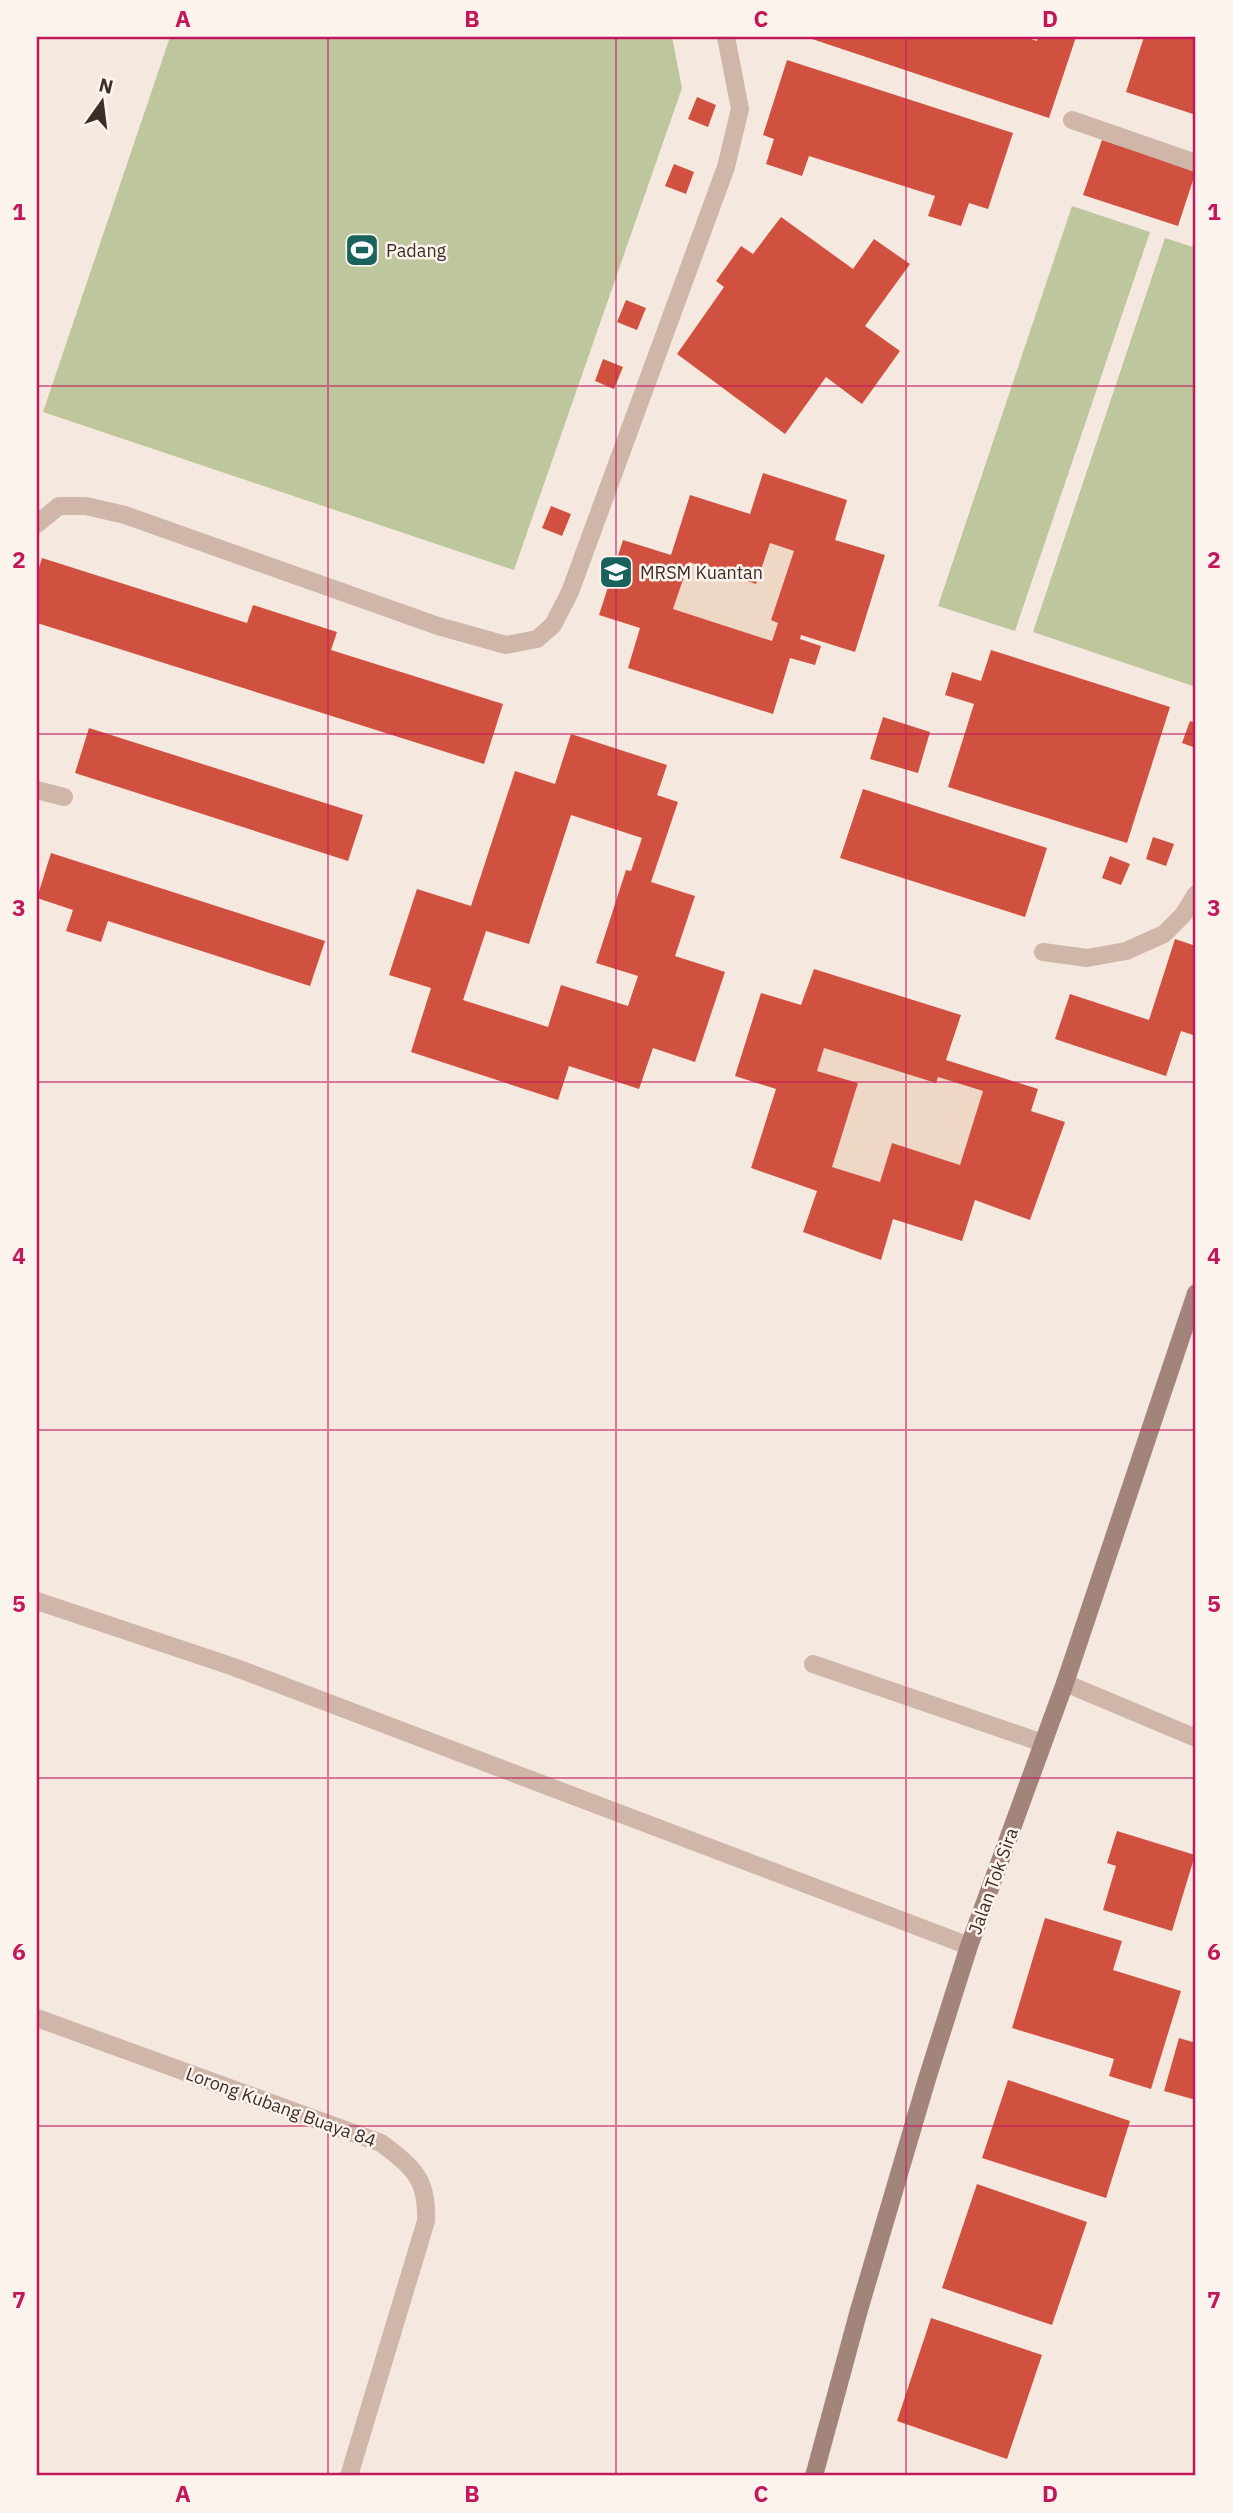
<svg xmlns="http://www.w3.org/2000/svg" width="1233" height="2513" font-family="'IBM Plex Sans',sans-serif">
<rect width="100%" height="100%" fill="#f5e8df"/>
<path fill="#bec69d" d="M 170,37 L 672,37 L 682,88 L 514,570 L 43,412 Z
M 1072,206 L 1150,232 L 1015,631 L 938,606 Z
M 1165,238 L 1196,248 L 1196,687 L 1033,632 Z"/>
<path fill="#efd7c5" d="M 770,543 L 794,551 L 771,620 L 778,623 L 772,641 L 673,609 L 689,562 Z
M 824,1048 L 936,1083 L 938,1077 L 983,1091 L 960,1165 L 892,1144 L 880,1182 L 832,1167 L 858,1083 L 817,1071 Z"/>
<path fill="#d15141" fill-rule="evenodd" d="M 806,37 L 1025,37 L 1037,41 L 1038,37 L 1076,37 L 1049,118 Z
M 1144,37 L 1196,37 L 1196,115 L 1126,92 Z
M 787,60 L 1013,133 L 988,209 L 969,203 L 961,226 L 928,216 L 935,196 L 809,156 L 802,176 L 766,164 L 774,139 L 763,135 Z
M 697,97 L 716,105 L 708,127 L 688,119 Z
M 1102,140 L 1196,171 L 1178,226 L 1083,195 Z
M 674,164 L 694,172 L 686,194 L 665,186 Z
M 781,217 L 853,269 L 874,239 L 910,264 L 865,326 L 900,351 L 862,404 L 826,377 L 785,434 L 677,354 L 724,287 L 716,281 L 741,246 L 753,254 Z
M 626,300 L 646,308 L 637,330 L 617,322 Z
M 603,359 L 623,367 L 614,389 L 595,381 Z
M 763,473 L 847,500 L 835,540 L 885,555 L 855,652 L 801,635 L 800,639 L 821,646 L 815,665 L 790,658 L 773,714 L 628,668 L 640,628 L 599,615 L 623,540 L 671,555 L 690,495 L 750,514 ZM 770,543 L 794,551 L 771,620 L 778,623 L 772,641 L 673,609 L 689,562 L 756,584 Z
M 551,506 L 571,514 L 562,536 L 542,528 Z
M 42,558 L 247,623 L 253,605 L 337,632 L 331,650 L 503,704 L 484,764 L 37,623 L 37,574 Z
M 991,650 L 1170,707 L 1127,843 L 948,787 L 974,704 L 945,695 L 952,672 L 981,681 Z
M 883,717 L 930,732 L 918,773 L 870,759 Z
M 1190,721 L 1196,723 L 1196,748 L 1182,743 Z
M 89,728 L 363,815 L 348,861 L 75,773 Z
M 571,734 L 667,765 L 657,795 L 678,802 L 651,882 L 695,896 L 675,956 L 725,972 L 695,1062 L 653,1048 L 639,1089 L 569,1066 L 558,1100 L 411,1052 L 431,988 L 389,975 L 417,889 L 471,906 L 515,771 L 555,784 ZM 571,815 L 642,838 L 631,871 L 626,870 L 596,963 L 638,976 L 628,1006 L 561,985 L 548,1027 L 463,1000 L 486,931 L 529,944 Z
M 863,789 L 1047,848 L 1025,917 L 840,858 Z
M 1153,837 L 1174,844 L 1166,866 L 1146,859 Z
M 51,853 L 325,941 L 310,986 L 108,921 L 101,942 L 66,931 L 73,910 L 37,898 Z
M 1110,856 L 1130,864 L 1121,885 L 1102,878 Z
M 1175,939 L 1196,946 L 1196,1026 L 1193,1035 L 1181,1031 L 1166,1076 L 1055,1039 L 1070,994 L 1149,1020 Z
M 814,969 L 961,1015 L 946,1060 L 1038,1089 L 1031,1111 L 1065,1122 L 1030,1220 L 975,1200 L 962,1241 L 893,1219 L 881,1260 L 803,1232 L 817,1191 L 751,1168 L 776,1089 L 735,1076 L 761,993 L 801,1005 ZM 824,1048 L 936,1083 L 938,1077 L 983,1091 L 960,1165 L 892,1143 L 880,1182 L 832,1167 L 858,1083 L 817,1071 Z
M 1117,1831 L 1195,1855 L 1172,1931 L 1103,1910 L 1116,1866 L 1107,1863 Z
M 1045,1918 L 1122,1941 L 1113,1970 L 1181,1991 L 1151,2089 L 1109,2076 L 1114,2059 L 1012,2028 Z
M 1179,2038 L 1196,2043 L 1196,2100 L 1164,2091 Z
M 1008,2080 L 1130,2121 L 1106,2198 L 982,2158 Z
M 977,2184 L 1087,2222 L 1052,2325 L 942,2288 Z
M 931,2318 L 1042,2355 L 1007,2459 L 897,2421 Z"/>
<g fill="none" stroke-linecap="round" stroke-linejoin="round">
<path stroke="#cfb6a9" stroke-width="18" d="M 1072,120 L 1196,163
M 37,524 L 59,506 L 86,506 L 125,515 L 438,626 L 506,645 L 537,639 L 553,625 L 570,592 L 726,167 L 740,109 L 726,37
M 37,790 L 64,797
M 1043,952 L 1087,958 L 1126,951 L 1164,934 L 1183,915 L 1196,894
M 37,1601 L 231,1666 L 969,1946
M 813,1664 L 1043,1743"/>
<path stroke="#cfb6a9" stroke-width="18" d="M 1065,1683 L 1196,1738
M 37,2018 L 381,2143 C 413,2167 428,2179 426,2221 L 349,2476"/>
<path stroke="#a3847a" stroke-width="18" d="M 814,2476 L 859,2310 L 927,2079 L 969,1946 L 1065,1683 L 1196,1293"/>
</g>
<path fill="none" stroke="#c2185b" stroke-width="2" stroke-opacity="0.55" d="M 328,37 L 328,2476M 616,37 L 616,2476M 906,37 L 906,2476M 37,386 L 1196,386M 37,734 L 1196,734M 37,1082 L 1196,1082M 37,1430 L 1196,1430M 37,1778 L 1196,1778M 37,2126 L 1196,2126"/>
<defs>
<g id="stadium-square" transform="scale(1.75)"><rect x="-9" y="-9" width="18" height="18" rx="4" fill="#1a625e" stroke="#fcf3ec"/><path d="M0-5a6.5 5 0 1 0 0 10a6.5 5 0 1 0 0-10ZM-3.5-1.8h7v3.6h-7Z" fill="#fff"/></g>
<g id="school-square" transform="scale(1.75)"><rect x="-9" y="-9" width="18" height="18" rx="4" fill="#1a625e" stroke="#fcf3ec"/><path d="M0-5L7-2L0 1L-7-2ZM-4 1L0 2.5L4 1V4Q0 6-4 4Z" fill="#fff"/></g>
</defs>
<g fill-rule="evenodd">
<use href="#stadium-square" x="362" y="250"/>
<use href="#school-square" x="616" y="572"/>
</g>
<g text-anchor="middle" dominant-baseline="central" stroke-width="5" stroke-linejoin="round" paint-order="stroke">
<g font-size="18" fill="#3c2d29" stroke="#fcf3ec" text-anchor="start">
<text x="386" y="250">Padang</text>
<text x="640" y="572">MRSM Kuantan</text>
</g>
<g font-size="18" fill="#3c2d29" stroke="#fcf3ec">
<text transform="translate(993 1881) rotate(-70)">Jalan Tok Sira</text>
<text transform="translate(281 2107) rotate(20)">Lorong Kubang Buaya 84</text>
</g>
</g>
<rect width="1233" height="2513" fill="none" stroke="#fcf3ec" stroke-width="77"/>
<g transform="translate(102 102) rotate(14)" stroke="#fcf3ec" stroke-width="5" paint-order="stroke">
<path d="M0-5L12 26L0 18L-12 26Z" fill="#3c2d29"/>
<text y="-10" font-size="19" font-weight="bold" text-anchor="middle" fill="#3c2d29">N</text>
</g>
<rect x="38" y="38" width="1156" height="2436" fill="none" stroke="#c2185b" stroke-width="2.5"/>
<g font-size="23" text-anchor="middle" font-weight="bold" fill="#c2185b">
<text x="183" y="27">A</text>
<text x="472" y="27">B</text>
<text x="761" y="27">C</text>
<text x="1050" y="27">D</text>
<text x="19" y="220">1</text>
<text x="1214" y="220">1</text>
<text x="19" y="568">2</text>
<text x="1214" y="568">2</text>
<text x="19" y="916">3</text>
<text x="1214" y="916">3</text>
<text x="19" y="1264">4</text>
<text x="1214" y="1264">4</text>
<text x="19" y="1612">5</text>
<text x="1214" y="1612">5</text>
<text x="19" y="1960">6</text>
<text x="1214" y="1960">6</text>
<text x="19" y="2308">7</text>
<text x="1214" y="2308">7</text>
<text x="183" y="2502">A</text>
<text x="472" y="2502">B</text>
<text x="761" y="2502">C</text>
<text x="1050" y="2502">D</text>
</g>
</svg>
